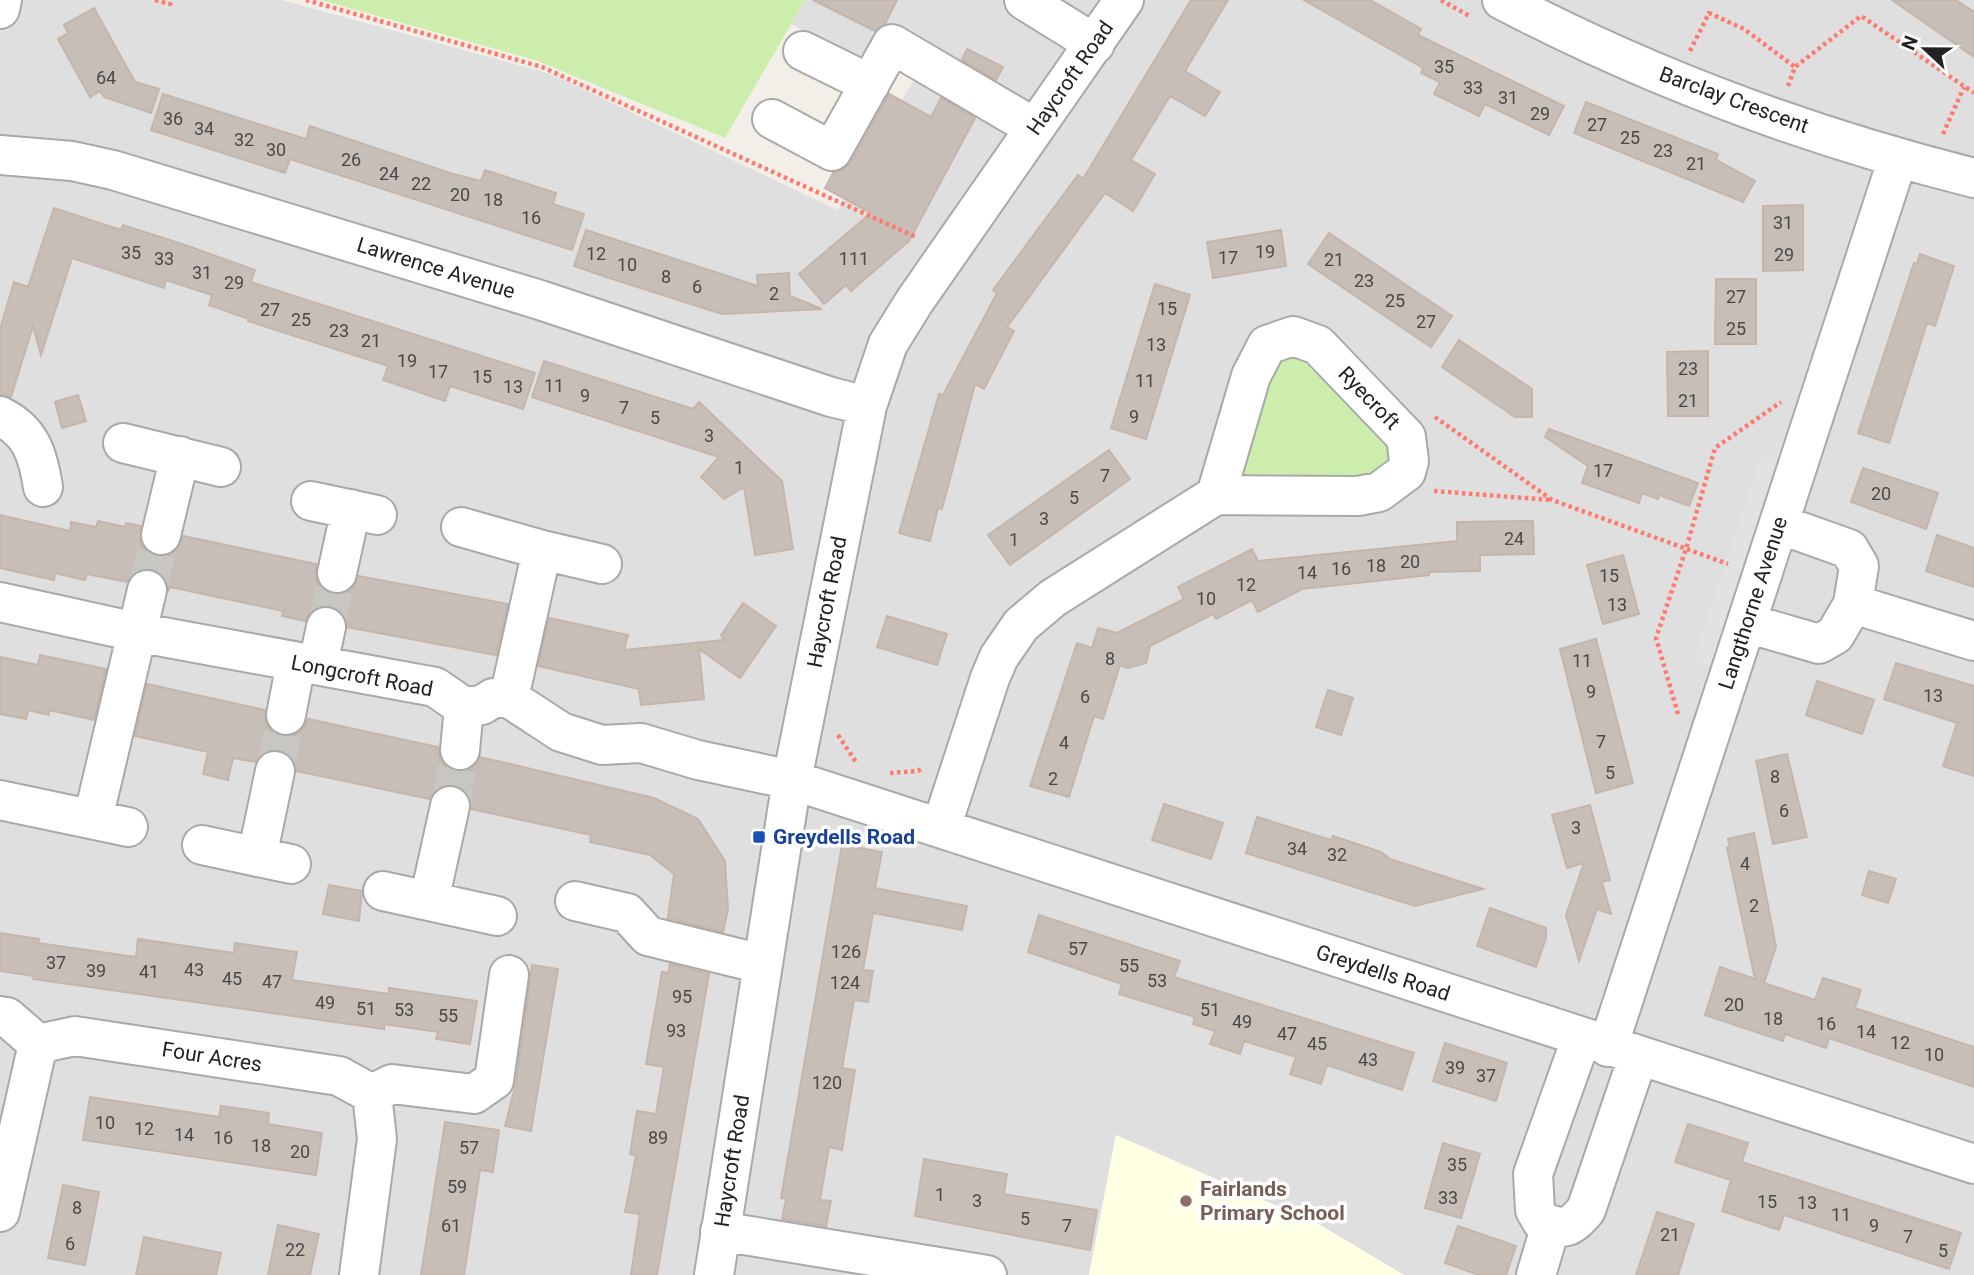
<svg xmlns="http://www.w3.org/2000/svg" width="1974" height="1275" font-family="Roboto,sans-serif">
<rect width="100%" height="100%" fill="#f2efe8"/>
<path fill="#e0dfdf" d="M 0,0 L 282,0 L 551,74 L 838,210 L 931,51 L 887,25 L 863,63 L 791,24 L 805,0 L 1974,0 L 1974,1275 L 1404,1275 L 1320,1225 L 1116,1135 L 1089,1275 L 0,1275 Z"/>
<path fill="#ffffe4" d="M 1116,1135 L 1320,1225 L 1404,1275 L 1089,1275 Z"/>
<path fill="#cdedad" d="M 320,0 L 805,0 L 725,138 L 535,60 Z
M 1298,351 L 1396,446 L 1383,478 L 1249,479 L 1240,474 L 1268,363 Z"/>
<path fill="#e2e2e2" d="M 1762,453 L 1786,461 L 1717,668 L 1693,660 Z"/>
<path fill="#c7beb7" stroke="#c5b5aa" stroke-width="2" d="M 813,0 L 897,0 L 885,24 L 875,31 Z
M 1191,0 L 1228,0 L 1185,71 L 1220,92 L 1205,116 L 1170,96 L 1131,160 L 1155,174 L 1133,211 L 1105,193 L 1007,327 L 1014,331 L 984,389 L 975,384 L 942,509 L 938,508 L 930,541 L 899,533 L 939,394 L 943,395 L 997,293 L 993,290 L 1078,175 L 1083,179 Z
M 1304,0 L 1370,0 L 1421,29 L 1418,35 L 1564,106 L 1549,135 L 1485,104 L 1479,116 L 1434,94 L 1440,82 L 1421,73 L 1423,68 Z
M 1892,0 L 1956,0 L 1974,12 L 1974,57 Z
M 94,8 L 135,82 L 159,89 L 151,113 L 104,97 L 100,91 L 90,97 L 58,39 L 68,33 L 64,25 Z
M 967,49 L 1003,67 L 996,80 L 962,60 Z
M 163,94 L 306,139 L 310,126 L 450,173 L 481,181 L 485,170 L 556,193 L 553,204 L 584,214 L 572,250 L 290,159 L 285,173 L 151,130 Z
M 889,94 L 931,117 L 941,98 L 975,118 L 909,241 L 851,291 L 846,285 L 824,304 L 799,274 L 871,213 L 825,188 L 833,173 L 844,169 L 851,162 Z
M 1586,102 L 1718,154 L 1716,160 L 1755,181 L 1743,202 L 1574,133 Z
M 1803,205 L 1803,270 L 1763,271 L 1763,206 Z
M 54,208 L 121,230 L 123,225 L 185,245 L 255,270 L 251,282 L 535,373 L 523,409 L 450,386 L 445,401 L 383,380 L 388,366 L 248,321 L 249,319 L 209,305 L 212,295 L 166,280 L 164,288 L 72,258 L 41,355 L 33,326 L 11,397 L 0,394 L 0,329 L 14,282 L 28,287 Z
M 586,230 L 758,286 L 757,275 L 789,273 L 790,296 L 822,309 L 722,314 L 606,277 L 574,266 Z
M 1281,230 L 1286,266 L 1213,278 L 1207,242 Z
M 1329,233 L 1452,316 L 1431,347 L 1308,264 Z
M 1920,254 L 1954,266 L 1935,326 L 1927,323 L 1889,443 L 1858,433 L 1914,263 L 1917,264 Z
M 1716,279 L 1756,279 L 1756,344 L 1715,344 Z
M 1155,284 L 1190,295 L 1146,439 L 1111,428 Z
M 1459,340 L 1532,389 L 1532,417 L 1515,417 L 1442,367 Z
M 1708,351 L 1708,416 L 1668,416 L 1667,352 Z
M 544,361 L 693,409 L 699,402 L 782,481 L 793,549 L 755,555 L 744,487 L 724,499 L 701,477 L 719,457 L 532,397 Z
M 78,395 L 86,421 L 62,428 L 55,402 Z
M 1549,429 L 1698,483 L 1689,506 L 1659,495 L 1658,499 L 1642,493 L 1639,503 L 1582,483 L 1588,466 L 1545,437 Z
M 1109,450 L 1130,479 L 1010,565 L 988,535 Z
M 1863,468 L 1938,493 L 1926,529 L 1851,502 Z
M 0,515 L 70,531 L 71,522 L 96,527 L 98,521 L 125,527 L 126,523 L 141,526 L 140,542 L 146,551 L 157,556 L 167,556 L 176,550 L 183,536 L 316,564 L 316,580 L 323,590 L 333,594 L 343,594 L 353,588 L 359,576 L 508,604 L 496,655 L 347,627 L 341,611 L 330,606 L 319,606 L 310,612 L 305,621 L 282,616 L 283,611 L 170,587 L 168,591 L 162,575 L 151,569 L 140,569 L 127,582 L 87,574 L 85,580 L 55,573 L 54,580 L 0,568 Z
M 1533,521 L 1534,554 L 1480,555 L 1480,571 L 1429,572 L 1429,575 L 1302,589 L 1258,612 L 1252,600 L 1216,619 L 1213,614 L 1150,646 L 1146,663 L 1128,668 L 1120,665 L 1103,719 L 1094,716 L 1069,797 L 1030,786 L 1077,643 L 1092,648 L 1098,628 L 1117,633 L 1184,599 L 1178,587 L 1252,549 L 1258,561 L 1457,541 L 1457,522 Z
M 1937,535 L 1974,548 L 1974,587 L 1926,571 Z
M 1623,555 L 1639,614 L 1603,624 L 1587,565 Z
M 743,603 L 776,626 L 740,678 L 699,649 L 704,699 L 641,705 L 639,689 L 538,666 L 549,618 L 628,635 L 624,650 L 724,640 L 721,635 Z
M 887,616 L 947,634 L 937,665 L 877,647 Z
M 1596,639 L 1633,783 L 1596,793 L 1560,649 Z
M 40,655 L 106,669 L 94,720 L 49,710 L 49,715 L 28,710 L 26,719 L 0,714 L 0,657 L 38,665 Z
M 1896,663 L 1974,686 L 1974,776 L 1943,766 L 1957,723 L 1884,699 Z
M 1817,681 L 1874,700 L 1862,734 L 1806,715 Z
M 147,684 L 265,710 L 266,723 L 272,732 L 281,736 L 294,735 L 303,729 L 308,719 L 438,747 L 440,760 L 447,767 L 457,772 L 470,770 L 480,757 L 654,798 L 698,819 L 725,861 L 728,910 L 723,932 L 668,918 L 674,874 L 650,855 L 590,842 L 591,835 L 471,809 L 465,790 L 455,785 L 443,785 L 429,799 L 296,771 L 290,755 L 279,750 L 268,751 L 256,762 L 233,758 L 228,780 L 203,774 L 208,752 L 135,736 Z
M 1328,690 L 1353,698 L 1341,735 L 1316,727 Z
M 1787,754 L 1807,837 L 1773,844 L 1756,761 Z
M 1164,804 L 1223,823 L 1211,859 L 1152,840 Z
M 1590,805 L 1610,880 L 1602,882 L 1611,914 L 1597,909 L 1579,961 L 1566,915 L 1584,863 L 1567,868 L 1552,815 Z
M 1257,817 L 1331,840 L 1333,836 L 1381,852 L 1390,859 L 1483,889 L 1415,906 L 1246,853 Z
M 1754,833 L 1776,947 L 1764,983 L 1815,1000 L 1823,978 L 1861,990 L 1855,1008 L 1974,1047 L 1974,1087 L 1829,1038 L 1826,1048 L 1785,1034 L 1783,1041 L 1705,1015 L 1720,967 L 1755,979 L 1727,848 L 1730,847 L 1728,839 Z
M 842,845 L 882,852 L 875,888 L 967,906 L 962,930 L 873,913 L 863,970 L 873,971 L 868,1002 L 854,1000 L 842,1068 L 855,1070 L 846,1125 L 842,1150 L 829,1147 L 820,1200 L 831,1201 L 826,1226 L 782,1219 L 786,1199 L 781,1198 Z
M 1869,871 L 1896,879 L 1888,903 L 1862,895 Z
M 329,885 L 362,891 L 359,921 L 323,914 Z
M 1490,908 L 1546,928 L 1546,938 L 1536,967 L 1477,946 Z
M 1039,915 L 1180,961 L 1174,977 L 1414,1053 L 1402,1090 L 1327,1065 L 1321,1084 L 1290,1074 L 1296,1057 L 1244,1041 L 1240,1054 L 1210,1044 L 1215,1031 L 1193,1024 L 1195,1017 L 1119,994 L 1122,984 L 1028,952 Z
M 0,933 L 39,939 L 38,943 L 136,957 L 138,939 L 234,953 L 235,943 L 297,952 L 292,980 L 389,994 L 389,988 L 477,1001 L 470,1044 L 436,1039 L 438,1032 L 384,1024 L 384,1029 L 33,979 L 34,976 L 0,971 Z
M 670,964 L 709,974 L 657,1275 L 631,1275 L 640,1214 L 625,1212 L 636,1156 L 630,1154 L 637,1111 L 656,1114 L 664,1067 L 646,1064 L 662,972 L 668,973 Z
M 532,965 L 558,969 L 531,1131 L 505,1126 L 516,1083 Z
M 1445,1043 L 1507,1063 L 1496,1101 L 1433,1081 Z
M 90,1097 L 219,1117 L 221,1106 L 269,1113 L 268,1124 L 322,1133 L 316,1175 L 83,1140 Z
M 445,1122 L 499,1130 L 493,1172 L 480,1170 L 464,1275 L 421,1275 Z
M 1688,1124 L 1748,1143 L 1742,1162 L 1961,1233 L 1949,1269 L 1784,1215 L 1779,1230 L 1722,1211 L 1731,1180 L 1675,1162 Z
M 1443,1143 L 1480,1154 L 1461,1218 L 1425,1208 Z
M 924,1159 L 1007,1174 L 1004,1194 L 1097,1210 L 1090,1250 L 915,1216 Z
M 63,1185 L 99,1192 L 85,1265 L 48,1258 Z
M 1657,1212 L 1694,1224 L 1678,1275 L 1636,1275 Z
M 278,1225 L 319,1234 L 310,1275 L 268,1275 Z
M 1458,1226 L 1516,1246 L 1506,1275 L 1479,1275 L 1445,1263 Z
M 144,1237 L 221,1253 L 216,1275 L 136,1275 Z"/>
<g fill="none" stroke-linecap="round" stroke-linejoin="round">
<path stroke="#c8c6c0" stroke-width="38" stroke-dasharray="38 19" stroke-linecap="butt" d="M 147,590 L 161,535
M 326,627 L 337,573
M 275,771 L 286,715
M 450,806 L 460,750"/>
<g stroke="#a9a9a9" stroke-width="42">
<path id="minor" d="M 1024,0 L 1095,44
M 1502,0 C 1651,78 1811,137 1974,178
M 0,9 L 2,0
M 803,51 L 870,84
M 772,119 L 832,151 L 892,44 L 1035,128
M 0,155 L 72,161 L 113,170 L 540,300 L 831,397 L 867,406
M 0,416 C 31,431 38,455 43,487
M 123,443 L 221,467
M 311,501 L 377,515
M 1779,524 L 1849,549 L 1859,566 L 1853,604
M 461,527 L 542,550
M 161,535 L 180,456
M 337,573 L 351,509
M 0,602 L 136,632 L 435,687 L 464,707 L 482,705 L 493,698 L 509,698 L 561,732 L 602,745 L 641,743 L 698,760 L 792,780 L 1974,1164
M 1747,623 L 1819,644 L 1835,635 L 1853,604 L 1974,641
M 318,664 L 326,627
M 509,698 L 542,550 L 602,564
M 286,715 L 296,663
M 460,750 L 464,707
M 0,800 L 128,827
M 93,819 L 147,590
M 941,828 L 990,678 L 999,657 L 1021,625 L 1053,598 L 1216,495 L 1251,376 L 1267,345 L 1293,336 L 1318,345 L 1406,437 L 1409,461 L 1406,472 L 1379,492 L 1358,496 L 1216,495
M 202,845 L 291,864
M 257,857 L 275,771
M 383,891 L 497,916
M 429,901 L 450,806
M 575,901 L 627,913 L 648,936 L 762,964
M 0,1016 L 7,1017 L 38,1044
M 1581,1039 L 1533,1174 L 1535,1210 L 1542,1222 C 1566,1230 1569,1229 1586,1210 L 1638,1057
M 1608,1047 L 1898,158
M 372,1094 L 392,1084 L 474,1094 L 494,1080 L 509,975
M 0,1212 L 38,1044 L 75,1036 L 339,1076 L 372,1094 L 377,1139 L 359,1275
M 720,1231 L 987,1275
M 714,1275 L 792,780 L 867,406 L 888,344 L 914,302 L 1124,0
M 1536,1275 L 1551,1225"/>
</g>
<path stroke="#ff7a6c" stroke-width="4.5" stroke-dasharray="3.5 3.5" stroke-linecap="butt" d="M 155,0 L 170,4 L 172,0
M 306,0 L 542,67 L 916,237
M 1441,0 L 1471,17
M 1690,51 L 1709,13 L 1744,29 L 1795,67
M 1788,86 L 1795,67 L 1861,16 L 1974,93
M 1943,134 L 1964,87
M 1435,417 L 1552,500 L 1728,564
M 1434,491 L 1551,500
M 1678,714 L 1656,638 L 1686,549 L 1715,448 L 1781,402
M 838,735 L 856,762
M 890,773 L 918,771 L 922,768"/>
<use href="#minor" stroke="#fff" stroke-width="38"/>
</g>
<rect fill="#1a4fb4" stroke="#fff" stroke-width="2.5" x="752" y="830" width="14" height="14" rx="3.5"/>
<circle fill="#8d6e63" stroke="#fff" stroke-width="2.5" cx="1186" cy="1201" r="7"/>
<g text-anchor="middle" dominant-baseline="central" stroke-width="7" stroke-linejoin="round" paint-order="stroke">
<g font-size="18" fill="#4b4947">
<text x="1444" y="66">35</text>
<text x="106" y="77">64</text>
<text x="1473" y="87">33</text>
<text x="1508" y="97">31</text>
<text x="1540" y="113">29</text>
<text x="173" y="118">36</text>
<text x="1597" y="124">27</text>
<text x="204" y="128">34</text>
<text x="1630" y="137">25</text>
<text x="244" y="139">32</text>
<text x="276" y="149">30</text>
<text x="1663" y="150">23</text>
<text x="351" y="159">26</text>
<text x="1696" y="163">21</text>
<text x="389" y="173">24</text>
<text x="421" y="183">22</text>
<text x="460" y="194">20</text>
<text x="493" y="199">18</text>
<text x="531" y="217">16</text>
<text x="1783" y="222">31</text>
<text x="1265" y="251">19</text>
<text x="131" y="252">35</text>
<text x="596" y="253">12</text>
<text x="1784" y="254">29</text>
<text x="1228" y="257">17</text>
<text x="164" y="258">33</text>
<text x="854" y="258">111</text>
<text x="1334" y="259">21</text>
<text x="627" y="264">10</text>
<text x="202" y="272">31</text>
<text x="666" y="276">8</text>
<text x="1364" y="280">23</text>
<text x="234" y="282">29</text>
<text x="697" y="286">6</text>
<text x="774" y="293">2</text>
<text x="1736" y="296">27</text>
<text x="1395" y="300">25</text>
<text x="1167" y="308">15</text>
<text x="270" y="309">27</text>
<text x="301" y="319">25</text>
<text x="1426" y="321">27</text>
<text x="1736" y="328">25</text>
<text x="339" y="330">23</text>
<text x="371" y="340">21</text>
<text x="1156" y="344">13</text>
<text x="407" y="360">19</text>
<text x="1688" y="368">23</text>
<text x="438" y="371">17</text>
<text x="482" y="376">15</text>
<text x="1145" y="380">11</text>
<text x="554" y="385">11</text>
<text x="513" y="386">13</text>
<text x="585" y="395">9</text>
<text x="1688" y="400">21</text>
<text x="624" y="407">7</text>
<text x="1134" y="416">9</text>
<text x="655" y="417">5</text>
<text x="709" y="435">3</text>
<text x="739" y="467">1</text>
<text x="1603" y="470">17</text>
<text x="1105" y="475">7</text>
<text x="1881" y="493">20</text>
<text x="1074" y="497">5</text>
<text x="1044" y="518">3</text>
<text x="1514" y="538">24</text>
<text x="1014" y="539">1</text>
<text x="1410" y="561">20</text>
<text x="1376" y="565">18</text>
<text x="1341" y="568">16</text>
<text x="1307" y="572">14</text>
<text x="1609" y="575">15</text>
<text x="1246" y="584">12</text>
<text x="1206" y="598">10</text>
<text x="1617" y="604">13</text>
<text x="1110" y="658">8</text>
<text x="1582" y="660">11</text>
<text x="1591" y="691">9</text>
<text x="1933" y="695">13</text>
<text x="1085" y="696">6</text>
<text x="1601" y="741">7</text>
<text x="1064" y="742">4</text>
<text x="1610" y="772">5</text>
<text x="1775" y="776">8</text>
<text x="1053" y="778">2</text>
<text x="1784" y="810">6</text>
<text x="1576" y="827">3</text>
<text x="1297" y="848">34</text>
<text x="1337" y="854">32</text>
<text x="1745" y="863">4</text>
<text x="1754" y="905">2</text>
<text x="1078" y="948">57</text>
<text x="846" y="951">126</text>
<text x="56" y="962">37</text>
<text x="1129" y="965">55</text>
<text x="194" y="969">43</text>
<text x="96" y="970">39</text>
<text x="149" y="971">41</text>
<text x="232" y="978">45</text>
<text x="1157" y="980">53</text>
<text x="272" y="981">47</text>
<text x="845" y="982">124</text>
<text x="682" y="996">95</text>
<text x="325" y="1002">49</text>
<text x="1734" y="1004">20</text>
<text x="366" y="1008">51</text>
<text x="404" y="1009">53</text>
<text x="1210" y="1009">51</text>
<text x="448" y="1015">55</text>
<text x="1773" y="1018">18</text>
<text x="1242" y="1021">49</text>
<text x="1826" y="1023">16</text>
<text x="676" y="1030">93</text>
<text x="1866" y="1031">14</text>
<text x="1287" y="1033">47</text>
<text x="1900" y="1042">12</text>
<text x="1317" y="1043">45</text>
<text x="1934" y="1054">10</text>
<text x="1368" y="1059">43</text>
<text x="1455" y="1067">39</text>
<text x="1486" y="1075">37</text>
<text x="827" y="1082">120</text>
<text x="105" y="1122">10</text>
<text x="144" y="1128">12</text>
<text x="184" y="1134">14</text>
<text x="223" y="1137">16</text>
<text x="658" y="1137">89</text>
<text x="261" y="1145">18</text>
<text x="469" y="1147">57</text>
<text x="300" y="1151">20</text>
<text x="1457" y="1164">35</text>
<text x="457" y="1186">59</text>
<text x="940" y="1194">1</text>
<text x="1448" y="1197">33</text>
<text x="977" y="1200">3</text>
<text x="1767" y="1201">15</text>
<text x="1807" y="1202">13</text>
<text x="77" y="1207">8</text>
<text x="1841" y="1214">11</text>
<text x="1025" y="1218">5</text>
<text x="451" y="1225">61</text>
<text x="1067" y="1225">7</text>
<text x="1874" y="1225">9</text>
<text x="1670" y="1234">21</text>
<text x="1908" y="1236">7</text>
<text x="70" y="1243">6</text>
<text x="295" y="1249">22</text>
<text x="1943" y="1250">5</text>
</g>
<g font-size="21" fill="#222" stroke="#fff">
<text transform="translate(1070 78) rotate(-55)">Haycroft Road</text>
<text transform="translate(1734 100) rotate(20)">Barclay Crescent</text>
<text transform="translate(436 268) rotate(17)">Lawrence Avenue</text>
<text transform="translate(1369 398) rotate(46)">Ryecroft</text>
<text transform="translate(827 602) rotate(-79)">Haycroft Road</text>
<text transform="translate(1753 603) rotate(-72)">Langthorne Avenue</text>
<text transform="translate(362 676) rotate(11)">Longcroft Road</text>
<text transform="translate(1383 973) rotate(18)">Greydells Road</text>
<text transform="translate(212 1057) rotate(9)">Four Acres</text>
<text transform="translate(732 1161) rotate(-81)">Haycroft Road</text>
</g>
<g font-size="21" font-weight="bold" fill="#164399" stroke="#fff" text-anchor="start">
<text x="773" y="837">Greydells Road</text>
</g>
<g font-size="21" font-weight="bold" fill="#785e54" stroke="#fff" text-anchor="start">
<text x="1200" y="1189">Fairlands<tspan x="1200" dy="24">Primary School</tspan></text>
</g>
</g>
<g transform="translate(1925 49) rotate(292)" stroke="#ffffff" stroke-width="5" paint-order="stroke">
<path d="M0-5L12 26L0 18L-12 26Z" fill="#222222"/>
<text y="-10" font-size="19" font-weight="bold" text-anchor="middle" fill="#222222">N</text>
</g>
</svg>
